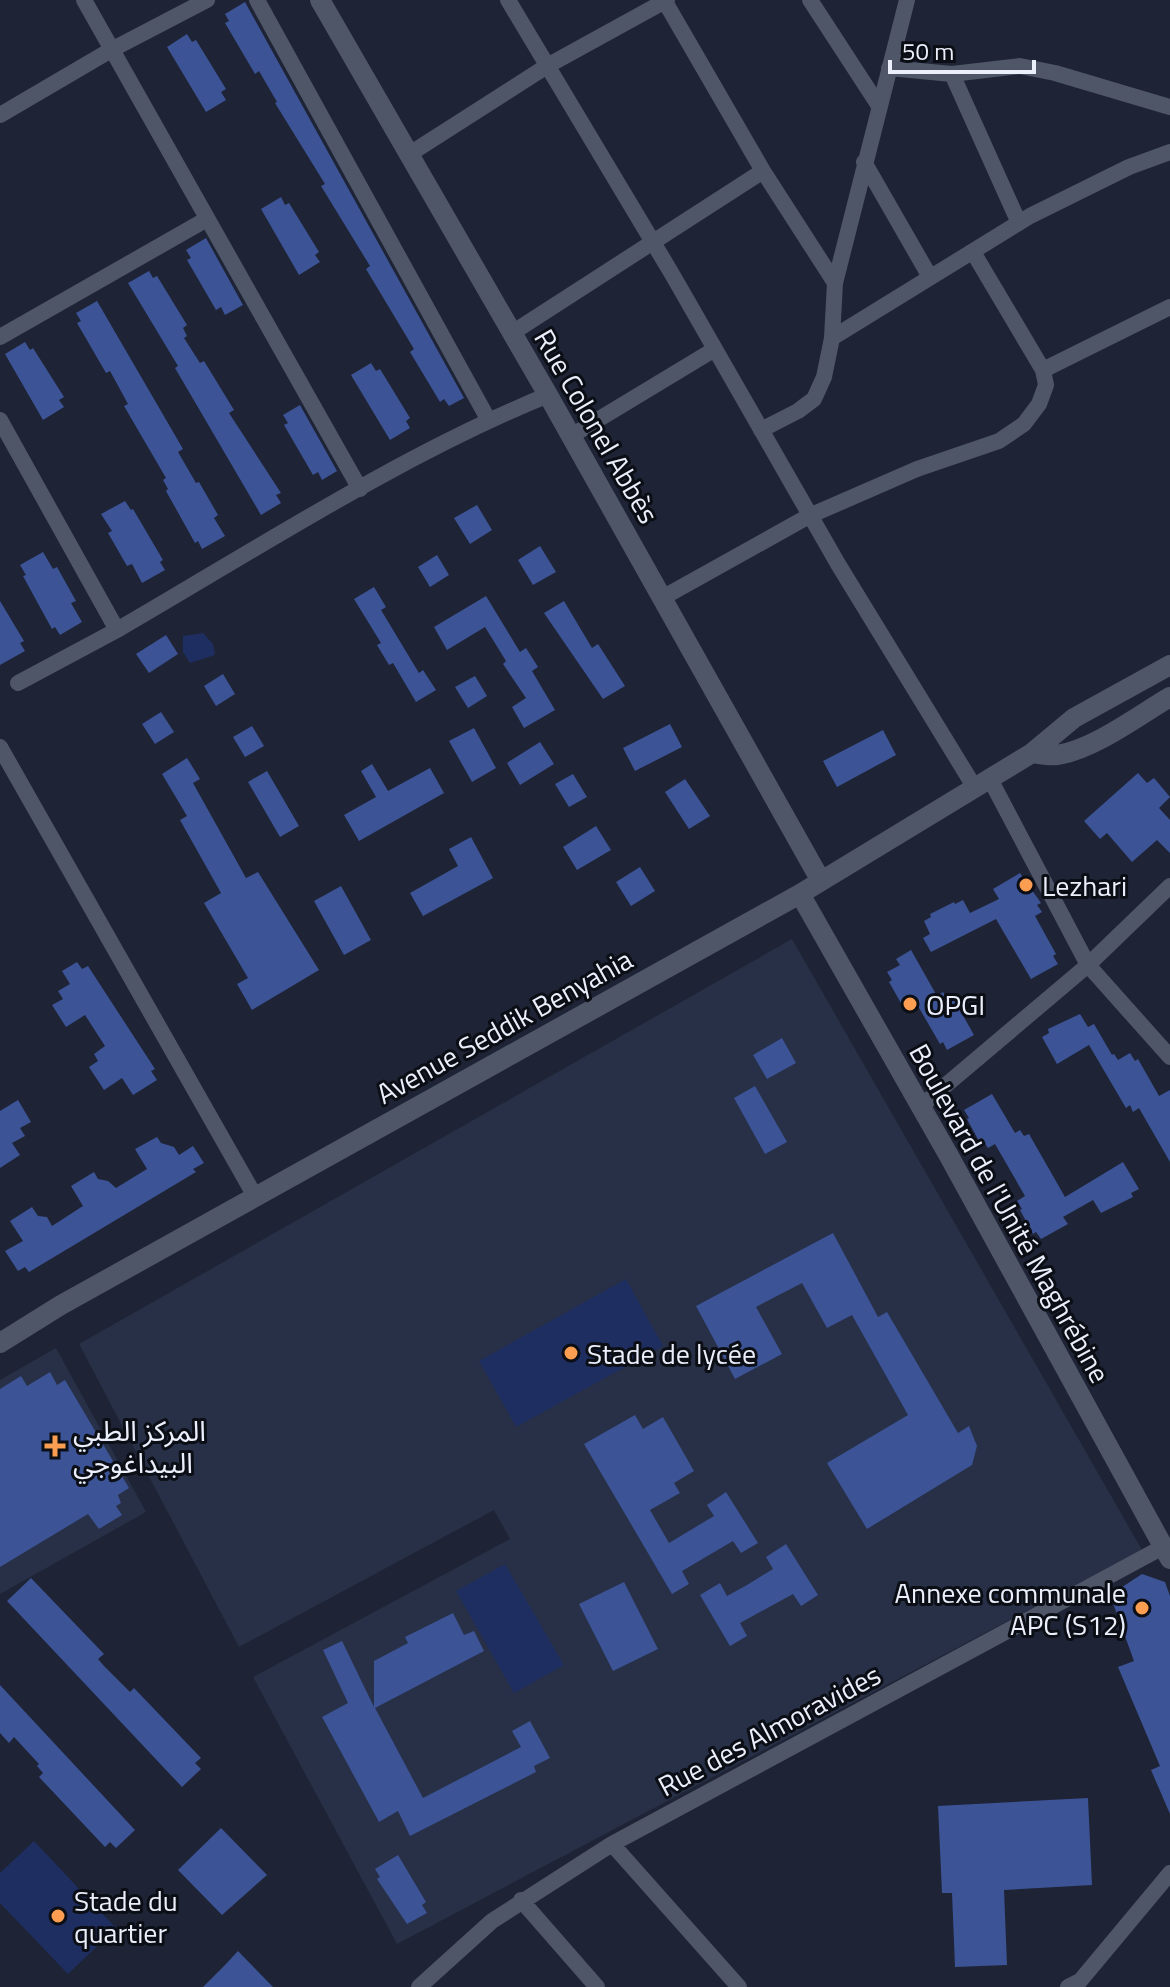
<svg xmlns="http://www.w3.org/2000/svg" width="1170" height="1987" font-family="'Titillium Web','Noto Sans Arabic',sans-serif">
<rect width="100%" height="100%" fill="#1e2435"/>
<path fill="#273046" d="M 792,939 L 1142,1550 L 397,1944 L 253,1677 L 510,1539 L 494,1510 L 239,1647 L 79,1344 Z
M 56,1348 L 146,1512 L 0,1594 L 0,1380 Z"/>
<path fill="#1e2e60" d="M 203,633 L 213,644 L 215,655 L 190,663 L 183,652 L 183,636 Z
M 626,1279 L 663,1346 L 516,1427 L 479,1361 Z
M 505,1564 L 564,1665 L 514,1693 L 456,1591 Z
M 34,1841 L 116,1928 L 68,1974 L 0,1903 L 0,1873 Z"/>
<path fill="#3c5396" d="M 245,2 L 464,398 L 449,406 L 444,399 L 440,402 L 410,352 L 414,349 L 366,269 L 370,266 L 321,186 L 325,184 L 275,103 L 277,102 L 259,71 L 255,74 L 225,23 L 229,21 L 225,14 Z
M 187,34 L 192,42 L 196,40 L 226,89 L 221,92 L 226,100 L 206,112 L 167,47 Z
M 281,197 L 285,205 L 289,203 L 319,252 L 315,255 L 320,262 L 299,275 L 261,209 Z
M 206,238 L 243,305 L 225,315 L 221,307 L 216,310 L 187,260 L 191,258 L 186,250 Z
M 149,271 L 153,278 L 157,276 L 187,325 L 183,328 L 187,336 L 184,338 L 200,363 L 204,361 L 234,410 L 229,413 L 281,493 L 276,495 L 281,503 L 261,515 L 175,368 L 178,366 L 128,283 Z
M 97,301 L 183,449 L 178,452 L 196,483 L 199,482 L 218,515 L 214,518 L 225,536 L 202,549 L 198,541 L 195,543 L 166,491 L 168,489 L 163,480 L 166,478 L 124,406 L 128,404 L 110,371 L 106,373 L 77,323 L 81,321 L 76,313 Z
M 25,342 L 30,350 L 33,348 L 64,397 L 59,400 L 64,407 L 43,420 L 5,354 Z
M 371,363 L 376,371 L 380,369 L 410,418 L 406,421 L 410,428 L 390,440 L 351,375 Z
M 300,405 L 337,471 L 322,480 L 318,472 L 313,475 L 284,425 L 288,423 L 283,415 Z
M 125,501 L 131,510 L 133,509 L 163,560 L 160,562 L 165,570 L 142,583 L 132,564 L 127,566 L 108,533 L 112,531 L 101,514 Z
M 477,505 L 492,530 L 470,544 L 454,518 Z
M 540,546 L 556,572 L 533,585 L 518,560 Z
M 43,552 L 53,569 L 57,567 L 76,601 L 71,603 L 82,622 L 60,635 L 55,627 L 52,629 L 41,609 L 23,576 L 26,575 L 20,565 Z
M 437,555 L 449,575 L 430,587 L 418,567 Z
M 374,587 L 386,607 L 381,610 L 419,673 L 423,670 L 436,690 L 416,702 L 393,663 L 389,665 L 377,645 L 381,643 L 354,599 Z
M 486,596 L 520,652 L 526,648 L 538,667 L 532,671 L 555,710 L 524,728 L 512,707 L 526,698 L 503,664 L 506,661 L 485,627 L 447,650 L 434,627 Z
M 0,601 L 24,641 L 20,643 L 25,651 L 0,665 Z
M 564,601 L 592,648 L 598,644 L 625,686 L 603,699 L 544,613 Z
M 166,635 L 178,654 L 149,673 L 136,654 Z
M 223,674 L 235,694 L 216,706 L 204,686 Z
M 475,676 L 487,696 L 468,708 L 455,687 Z
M 161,712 L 174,732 L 155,744 L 142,724 Z
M 670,724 L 682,747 L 635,771 L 623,748 Z
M 252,726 L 264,746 L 245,757 L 233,737 Z
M 474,728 L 496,768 L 472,782 L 449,741 Z
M 883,730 L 896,755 L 837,787 L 823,761 Z
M 540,742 L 554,764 L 520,785 L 507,763 Z
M 187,758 L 200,779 L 193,783 L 246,878 L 258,872 L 319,970 L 252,1010 L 237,984 L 248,978 L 204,903 L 221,893 L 180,820 L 187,816 L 162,774 Z
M 372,764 L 388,791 L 430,768 L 444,793 L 359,841 L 344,815 L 376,797 L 361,771 Z
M 267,771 L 299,826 L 280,837 L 248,782 Z
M 1138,773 L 1147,783 L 1154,778 L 1170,797 L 1159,808 L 1170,820 L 1170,853 L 1157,840 L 1132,862 L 1107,833 L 1100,839 L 1084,821 Z
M 573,774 L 587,797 L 569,807 L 555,784 Z
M 685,779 L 710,816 L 689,829 L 665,792 Z
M 596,826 L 611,850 L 577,870 L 563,847 Z
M 471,837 L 493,878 L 423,916 L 410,893 L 458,866 L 449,849 Z
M 640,867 L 655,891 L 631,906 L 616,882 Z
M 1020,873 L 1041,903 L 1037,905 L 1042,912 L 1035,916 L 1056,954 L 1053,956 L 1058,964 L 1031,979 L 996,919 L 931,952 L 923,938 L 930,934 L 924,921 L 931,917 L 930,914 L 954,902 L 955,904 L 963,900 L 970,913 L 999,899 L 993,889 Z
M 341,886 L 371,940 L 344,955 L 314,901 Z
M 911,950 L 937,996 L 943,992 L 947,998 L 952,996 L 974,1035 L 947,1050 L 943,1042 L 940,1044 L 918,1006 L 910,1011 L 906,1003 L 902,1005 L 889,982 L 892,980 L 887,972 L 900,965 L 896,959 Z
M 77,962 L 82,969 L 88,966 L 155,1069 L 151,1071 L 157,1080 L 133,1095 L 122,1078 L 104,1090 L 89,1067 L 98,1061 L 94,1054 L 105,1046 L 85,1015 L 66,1027 L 52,1005 L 63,999 L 58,991 L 70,984 L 62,971 Z
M 1080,1014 L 1088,1027 L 1094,1024 L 1112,1055 L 1114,1054 L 1118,1060 L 1130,1053 L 1135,1061 L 1138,1059 L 1159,1096 L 1170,1090 L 1170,1162 L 1139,1108 L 1133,1112 L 1130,1105 L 1126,1108 L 1089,1045 L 1057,1064 L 1042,1037 L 1049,1033 L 1048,1029 Z
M 782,1038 L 796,1063 L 767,1079 L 753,1055 Z
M 755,1086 L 787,1142 L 765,1154 L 734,1098 Z
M 992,1094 L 1015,1133 L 1020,1130 L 1024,1136 L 1029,1134 L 1065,1197 L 1123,1162 L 1139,1189 L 1131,1193 L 1133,1197 L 1101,1213 L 1093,1200 L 1063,1217 L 1068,1224 L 1041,1239 L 1036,1232 L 1033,1234 L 1020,1210 L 1022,1209 L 1017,1201 L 1025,1196 L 995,1144 L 988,1148 L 983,1141 L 980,1143 L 967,1119 L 969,1118 L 964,1110 Z
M 18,1100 L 31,1122 L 20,1128 L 25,1136 L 12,1143 L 20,1155 L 0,1168 L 0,1111 Z
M 157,1137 L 161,1143 L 174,1147 L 179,1155 L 193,1146 L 204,1163 L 193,1169 L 196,1172 L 29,1272 L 25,1267 L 18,1271 L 5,1251 L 23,1241 L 10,1221 L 32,1207 L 38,1216 L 47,1217 L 52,1226 L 83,1206 L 71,1186 L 94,1172 L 98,1179 L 108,1181 L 116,1188 L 147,1169 L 135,1149 Z
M 833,1233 L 878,1317 L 887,1312 L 958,1433 L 969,1426 L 977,1446 L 972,1465 L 867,1529 L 827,1463 L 908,1415 L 852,1315 L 827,1328 L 802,1283 L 756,1307 L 782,1354 L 735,1379 L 696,1306 Z
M 50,1372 L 57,1385 L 65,1380 L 129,1488 L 118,1495 L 121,1503 L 116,1506 L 122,1515 L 99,1529 L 88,1514 L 0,1567 L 0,1389 L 21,1376 L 27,1386 Z
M 635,1415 L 643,1429 L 663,1417 L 694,1471 L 674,1483 L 680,1493 L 650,1510 L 669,1543 L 714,1516 L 707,1505 L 726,1492 L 758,1543 L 741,1553 L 733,1541 L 682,1571 L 689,1584 L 672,1594 L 584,1444 Z
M 786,1544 L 818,1595 L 801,1606 L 793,1594 L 740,1623 L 747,1636 L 730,1646 L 700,1595 L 720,1583 L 727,1596 L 747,1585 L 773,1569 L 766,1557 Z
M 1142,1574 L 1165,1582 L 1170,1596 L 1170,1814 L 1151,1770 L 1160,1766 L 1118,1667 L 1134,1661 L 1110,1595 Z
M 31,1578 L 104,1654 L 98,1659 L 104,1666 L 130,1692 L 134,1688 L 201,1758 L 195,1763 L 201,1769 L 182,1787 L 7,1601 Z
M 624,1582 L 658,1649 L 613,1671 L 579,1604 Z
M 453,1613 L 464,1635 L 474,1631 L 484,1651 L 375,1708 L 423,1798 L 521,1747 L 512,1731 L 530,1721 L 550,1758 L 534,1766 L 536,1772 L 410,1836 L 398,1811 L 379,1822 L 322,1717 L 348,1703 L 323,1650 L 342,1641 L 374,1707 L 374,1661 L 408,1643 L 405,1637 Z
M 0,1685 L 135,1830 L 116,1848 L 110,1842 L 105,1847 L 39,1777 L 43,1773 L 37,1766 L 39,1764 L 14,1737 L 9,1743 L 0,1733 Z
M 1088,1798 L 1092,1885 L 1004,1890 L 1007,1965 L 955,1967 L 952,1893 L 942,1893 L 938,1806 Z
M 221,1828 L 267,1875 L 222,1915 L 178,1870 Z
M 398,1855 L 426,1902 L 422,1905 L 427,1913 L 407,1924 L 377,1879 L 380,1877 L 375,1869 Z
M 238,1951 L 273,1987 L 203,1987 L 225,1965 Z"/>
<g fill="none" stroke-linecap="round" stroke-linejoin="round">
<path stroke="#4e5668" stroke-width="16" d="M 84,0 L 360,489
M 257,0 L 488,419
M 508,0 L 672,274 L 838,564 L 975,788
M 664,0 L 763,171 L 835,283 L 832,338 L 824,377 L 814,399 L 798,411 L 761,430
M 810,0 L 879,106
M 889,68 L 952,74 L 1020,66 L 1055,73 L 1170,107
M 952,74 L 1019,223
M 0,115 L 111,50 L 207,0
M 408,155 L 547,66 L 667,0
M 864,162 L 930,277
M 835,283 L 907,0
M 512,333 L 763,171
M 0,337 L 207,219
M 832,338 L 1030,216 L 1129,167 L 1170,152
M 1043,370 L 1170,307
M 0,420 L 117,630 C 257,549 399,456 548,395
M 571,436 L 715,349
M 662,598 L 809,516 L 917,469 L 999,441 L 1024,424 L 1039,404 L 1046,385 L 1043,370 L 973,252
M 18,683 L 117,630
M 0,747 L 256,1198
M 990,779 L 1088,965 L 1170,1057
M 920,1107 L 1088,965 L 1170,886
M 612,1844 L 739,1987
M 521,1900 L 597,1987
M 419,1987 L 492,1921 L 612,1844 L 1163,1547
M 1068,1987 L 1080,1981 L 1170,1873"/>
<path stroke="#4e5668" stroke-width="20" d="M 320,0 L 548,395 L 821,881
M 1032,753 C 1040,754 1050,756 1057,755 C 1093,750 1139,715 1170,697
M 800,894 L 949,1156 L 1170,1559
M 0,1343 L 61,1305 L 800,894 L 1032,753 L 1074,718 L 1170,665"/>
</g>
<g fill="#fb9e51" stroke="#0b0e15" stroke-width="3">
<circle cx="1026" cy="885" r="8"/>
<circle cx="910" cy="1004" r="8"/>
<circle cx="571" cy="1353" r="8"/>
<path d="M51 1434h8v8h8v8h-8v8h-8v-8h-8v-8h8z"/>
<circle cx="1142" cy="1608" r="8"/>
<circle cx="58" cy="1916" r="8"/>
</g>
<g text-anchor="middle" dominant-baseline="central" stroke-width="6" stroke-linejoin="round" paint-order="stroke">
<g font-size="28" fill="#eaeffb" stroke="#0b0e15">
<text transform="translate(597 426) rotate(60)">Rue Colonel Abbès</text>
<text transform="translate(504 1026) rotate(-29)">Avenue Seddik Benyahia</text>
<text transform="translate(1010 1213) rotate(61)">Boulevard de l'Unité Maghrébine</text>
<text transform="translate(769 1730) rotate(-28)">Rue des Almoravides</text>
</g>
<g font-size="28" fill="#eaeffb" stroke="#0b0e15" text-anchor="start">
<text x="1042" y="885">Lezhari</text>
<text x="926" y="1004">OPGI</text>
<text x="587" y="1353">Stade de lycée</text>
<text x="73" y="1430">المركز الطبي<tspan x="73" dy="32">البيداغوجي</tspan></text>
<text x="1126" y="1592" text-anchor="end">Annexe communale<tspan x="1126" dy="32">APC (S12)</tspan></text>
<text x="74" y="1900">Stade du<tspan x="74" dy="32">quartier</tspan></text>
</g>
</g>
<path d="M890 60v12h144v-12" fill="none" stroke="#eaeffb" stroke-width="4"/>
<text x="902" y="60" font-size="24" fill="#eaeffb" stroke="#0b0e15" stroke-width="6" paint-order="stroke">50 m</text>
</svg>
